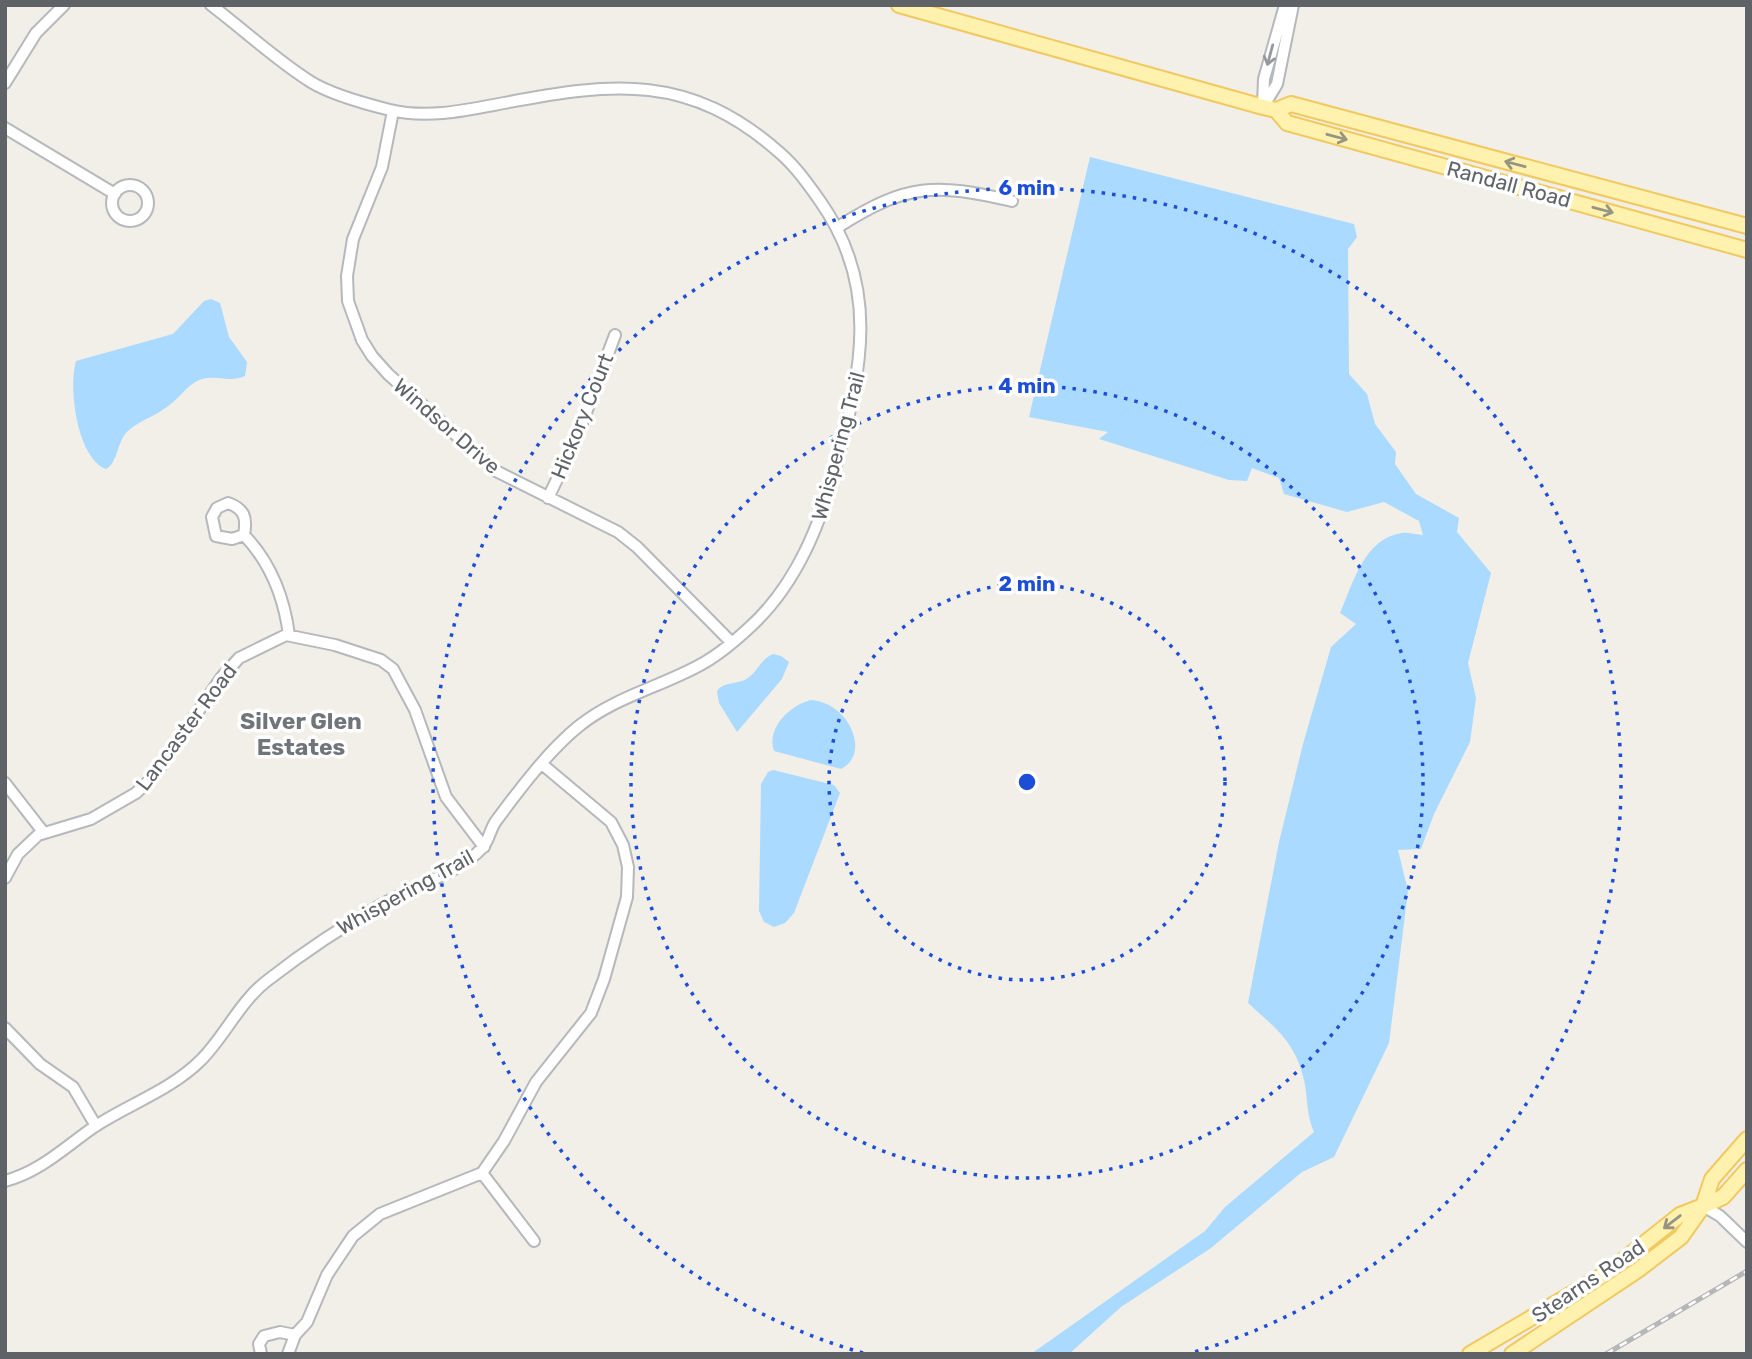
<svg xmlns="http://www.w3.org/2000/svg" width="1752" height="1359" font-family="Rubik,sans-serif">
<rect width="100%" height="100%" fill="#f1efe8"/>
<path fill="#aadaff" d="M 1090,157 L 1354,224 L 1357,237 L 1348,249 L 1349,374 L 1367,394 L 1375,424 L 1396,452 L 1395,464 L 1416,494 L 1459,518 L 1457,532 L 1491,573 L 1468,663 L 1476,698 L 1470,742 L 1434,814 L 1421,849 L 1398,850 L 1408,891 L 1389,1043 L 1334,1157 L 1302,1172 L 1211,1248 L 1121,1307 L 1069,1354 L 1031,1354 L 1205,1231 L 1225,1207 L 1314,1132 C 1306,1115 1308,1098 1304,1080 C 1295,1041 1275,1028 1248,1003 L 1279,842 L 1303,744 L 1331,647 L 1356,624 L 1340,613 C 1353,584 1364,538 1402,533 C 1408,532 1417,535 1423,535 L 1419,521 L 1384,502 L 1347,512 L 1284,494 L 1279,478 L 1252,468 L 1247,481 L 1229,480 L 1099,439 L 1108,432 L 1029,417 Z
M 211,299 L 220,303 L 229,337 L 247,362 L 245,376 C 230,383 216,375 202,379 C 189,383 182,395 172,403 C 160,414 143,419 130,429 C 116,440 119,462 106,469 C 77,458 68,387 76,361 L 173,334 L 204,301 Z
M 773,654 L 781,656 L 789,662 L 782,679 L 737,732 L 719,703 L 717,691 C 724,681 738,685 748,678 C 758,671 760,660 773,654 Z
M 811,700 C 848,702 872,753 841,769 L 774,751 C 766,728 790,705 811,700 Z
M 773,770 L 834,785 L 840,793 L 794,913 L 785,923 L 774,927 L 764,922 L 759,911 L 761,784 L 768,772 Z"/>
<g fill="none" stroke-linecap="round" stroke-linejoin="round">
<g stroke="#b5b8bc" stroke-width="14">
<path id="minor" d="M 5,83 L 36,33 L 64,5
M 1263,104 L 1264,79 L 1285,5
M 1263,107 L 1277,84 L 1293,5
M 393,111 L 382,167 L 353,239 L 347,276 L 348,301 L 362,340 L 372,356 L 388,374 L 496,471 L 618,532 L 637,547 L 731,642
M 5,128 L 115,194
M112 203a18 18 0 1 1 36 0a18 18 0 1 1-36 0Z
M 838,227 C 907,183 935,183 1012,201
M 548,498 L 575,442 L 615,335
M 244,535 C 247,518 245,509 228,503 L 217,508 L 212,517 L 216,536 L 232,539 L 244,535 C 271,563 284,597 289,635
M 5,783 L 44,833
M 5,878 L 18,854 L 38,835 L 91,819 L 136,793 L 154,776 L 221,678 L 239,658 L 286,635 L 335,645 L 381,660 L 393,669 L 415,710 L 446,797 L 484,847
M 5,1028 L 40,1064 L 73,1087 L 96,1126
M 482,1173 L 534,1241
M 5,1181 C 40,1172 65,1147 94,1127 C 129,1104 171,1090 201,1060 C 225,1036 240,1001 268,980 C 304,952 341,927 381,905 C 409,889 462,871 482,848 C 489,841 490,829 496,821 C 519,790 549,750 579,726 C 615,697 660,687 700,665 C 717,656 736,640 750,627 C 797,584 821,523 837,462 C 862,369 880,286 820,201 C 808,184 796,167 780,153 C 690,73 613,82 504,103 C 467,110 428,119 390,110 C 366,104 332,95 311,82 C 276,60 244,30 211,5
M 1703,1206 L 1720,1216 L 1747,1242
M 261,1354 L 259,1344 L 264,1336 L 280,1332 L 295,1335
M 288,1354 L 295,1335 L 307,1322 L 327,1275 L 353,1236 L 380,1214 L 482,1173 L 504,1141 L 536,1082 L 591,1013 L 604,979 L 627,897 L 628,867 L 623,845 L 611,822 L 543,765"/>
</g>
<g stroke="#f2c960" stroke-width="18">
<path id="major" d="M 899,5 L 1263,107 L 1276,110 L 1291,104 L 1747,226
M 1276,110 L 1287,123 L 1747,250
M 1470,1354 L 1607,1273 L 1680,1215 L 1703,1206 L 1712,1179 L 1747,1139
M 1512,1354 L 1638,1270 L 1681,1237 L 1703,1206 L 1723,1197 L 1747,1170"/>
</g>
<use href="#minor" stroke="#fff" stroke-width="10"/>
<use href="#major" stroke="#fff2af" stroke-width="14"/>
<g stroke="#b6b7b8" stroke-width="5">
<path id="rail" d="M 1606,1354 L 1747,1271"/>
</g>
<use href="#rail" stroke="#fff" stroke-width="2.5" stroke-dasharray="8" stroke-linecap="butt"/>
</g>
<defs><path id="oneway-shaft" d="M-6 0H5M1.5-3L5.5 0L1.5 3" fill="none" stroke-width="1.6" stroke-linecap="round" stroke-linejoin="round" transform="scale(1.75)"/></defs>
<use stroke="#979a9d" href="#oneway-shaft" transform="translate(1270 55) rotate(105)"/>
<g stroke="#979581">
<use href="#oneway-shaft" transform="translate(1337 137) rotate(15)"/>
<use href="#oneway-shaft" transform="translate(1515 164) rotate(-165)"/>
<use href="#oneway-shaft" transform="translate(1603 210) rotate(15)"/>
<use href="#oneway-shaft" transform="translate(1672 1222) rotate(142)"/>
</g>
<g fill="none" stroke="#1d4ed8" stroke-width="3.5" stroke-dasharray="3.5 7">
<circle cx="1027" cy="782" r="198"/>
<circle cx="1027" cy="782" r="396"/>
<path d="M863 1353A594 594 0 1 1 1191 1353"/>
</g>
<g text-anchor="middle" dominant-baseline="central" stroke-width="7" stroke-linejoin="round" paint-order="stroke">
<g font-size="21" fill="#5f6368" stroke="#fff">
<text transform="translate(1509 184) rotate(15)">Randall Road</text>
<text transform="translate(582 416) rotate(-68)">Hickory Court</text>
<text transform="translate(447 426) rotate(41)">Windsor Drive</text>
<text transform="translate(838 446) rotate(-75)">Whispering Trail</text>
<text transform="translate(186 727) rotate(-53)">Lancaster Road</text>
<text transform="translate(405 892) rotate(-29)">Whispering Trail</text>
<text transform="translate(1588 1281) rotate(-34)">Stearns Road</text>
</g>
<g font-size="23" font-weight="bold" fill="#70757a" stroke="#fff">
<text x="301" y="721">Silver Glen<tspan x="301" dy="26">Estates</tspan></text>
</g>
</g>
<circle cx="1027" cy="782" r="10" fill="#1d4ed8" stroke="#fff" stroke-width="3.5"/>
<g font-size="21" text-anchor="middle" font-weight="bold" fill="#1d4ed8" stroke="#fff" stroke-width="7" stroke-linejoin="round" paint-order="stroke">
<text x="1027" y="195">6 min</text>
<text x="1027" y="393">4 min</text>
<text x="1027" y="591">2 min</text>
</g>
<rect width="1752" height="1359" fill="none" stroke="#5f6368" stroke-width="14"/>
</svg>
